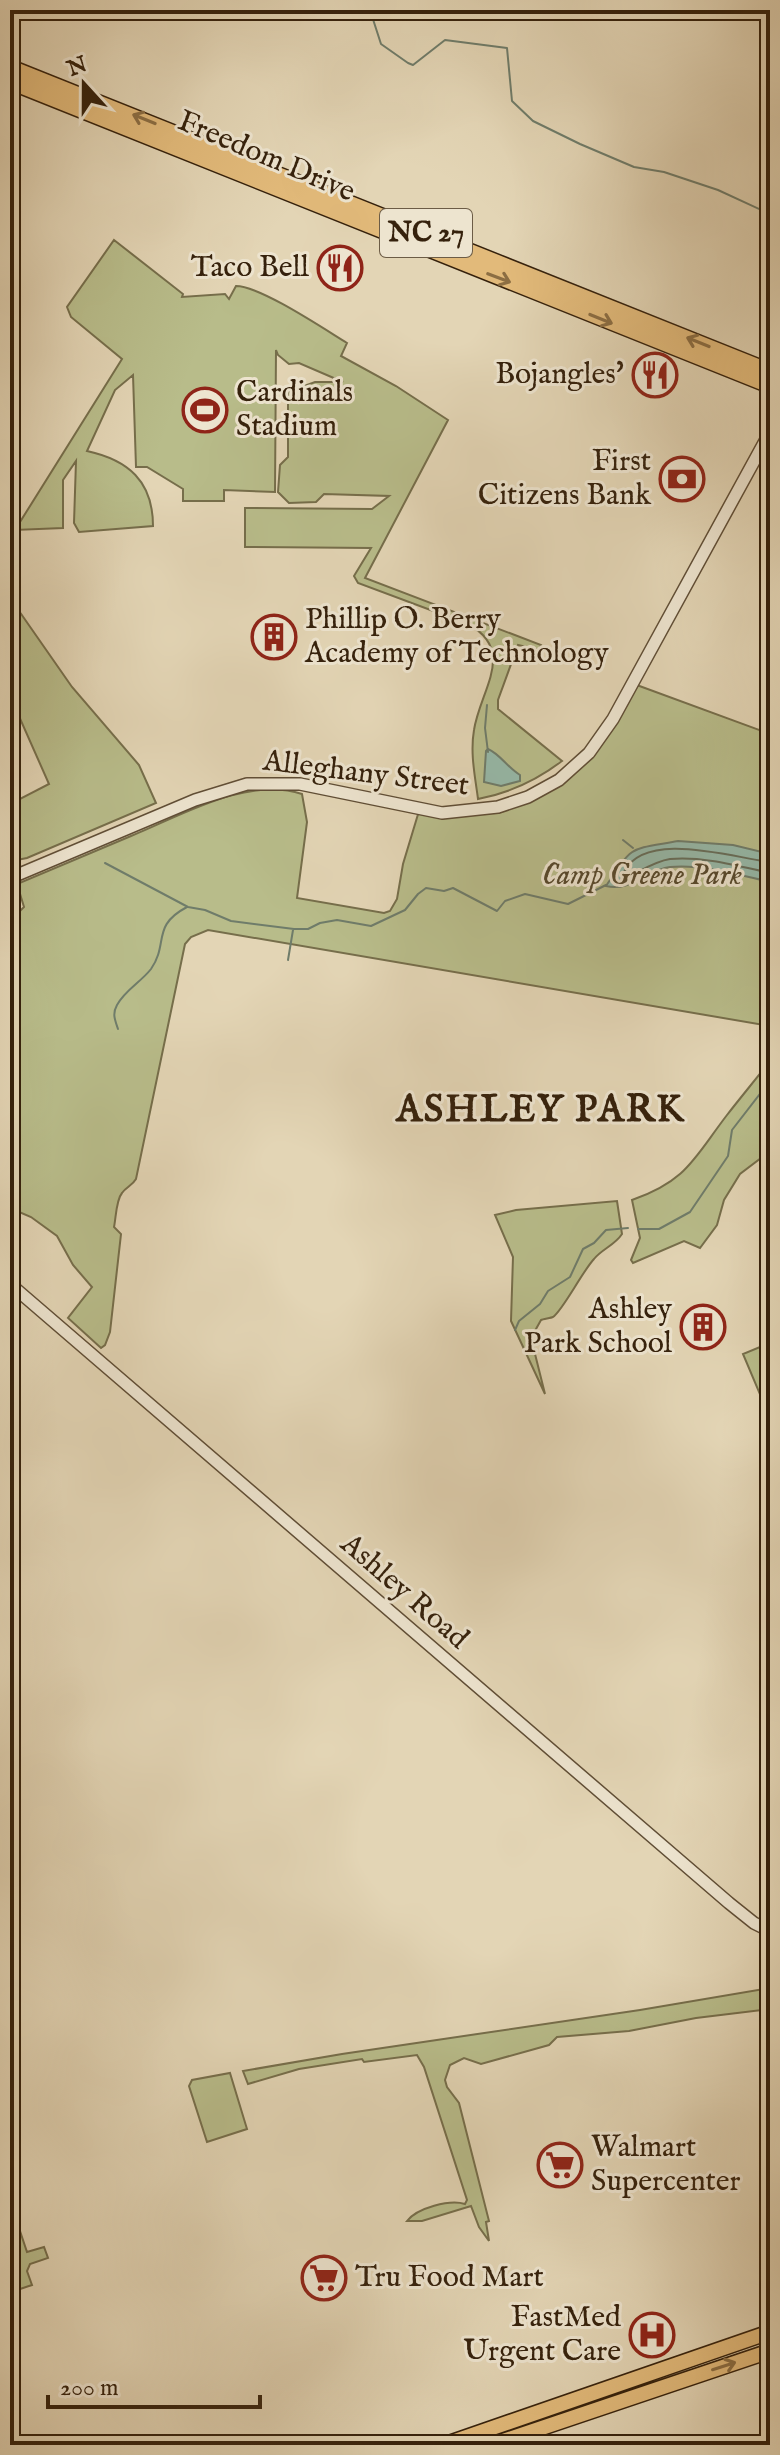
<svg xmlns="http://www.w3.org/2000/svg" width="780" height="2455" font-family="'IM FELL English',serif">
<rect width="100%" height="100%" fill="#e3d5b5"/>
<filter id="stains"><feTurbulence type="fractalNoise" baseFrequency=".0025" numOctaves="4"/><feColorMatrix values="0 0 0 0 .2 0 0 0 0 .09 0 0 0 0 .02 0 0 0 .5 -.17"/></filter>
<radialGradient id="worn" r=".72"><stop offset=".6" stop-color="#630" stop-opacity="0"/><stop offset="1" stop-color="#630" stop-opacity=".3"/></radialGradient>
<path fill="#b8bc8a" stroke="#766e4b" stroke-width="2" d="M 114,240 L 183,294 L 182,297 L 225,294 L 229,299 L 236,286 C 260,286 324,329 347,343 L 341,356 L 396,386 L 448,420 L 365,578 L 541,645 L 539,650 L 518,645 L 498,700 L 498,709 L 562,761 C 537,780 510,793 478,799 C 475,776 470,753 474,730 C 480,690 517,651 468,624 L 358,583 L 354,576 L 371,548 L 245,547 L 245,508 L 372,509 L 389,496 L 324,494 L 316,502 L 289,503 L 278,492 L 280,465 L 288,457 L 288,392 L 315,382 L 343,382 L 299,363 L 289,364 L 278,355 L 276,350 L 275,492 L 224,490 L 224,501 L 183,501 L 183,489 L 147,467 L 136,467 L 133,375 L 115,390 L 87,451 C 128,460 153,481 153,526 L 79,532 L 74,523 L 76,461 L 63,480 L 63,528 L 15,530 L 122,359 L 71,317 L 67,307 Z
M 10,598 L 72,687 L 139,765 L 156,803 L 27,858 L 17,860 L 10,854 L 10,804 L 49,784 L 10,696 Z
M 634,684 L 770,734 L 770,1026 L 208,930 L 191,937 L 185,944 L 136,1179 C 132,1186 126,1187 122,1193 C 116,1200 116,1218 114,1227 L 121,1234 L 110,1332 L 105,1345 L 101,1348 L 68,1318 L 92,1287 L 73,1265 L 57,1236 L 31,1217 L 10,1208 L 10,921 L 24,907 L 17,884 C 55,868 93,852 131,836 C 181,816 246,776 302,794 L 307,822 L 297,898 L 384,913 L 390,911 L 397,899 L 403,864 L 419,811 L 497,808 L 575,768 Z
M 770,1061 L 769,1152 L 740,1174 L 724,1200 L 717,1225 L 700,1248 L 684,1241 L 633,1263 L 631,1260 L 640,1238 L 632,1200 C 687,1181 694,1158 727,1115 C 741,1097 756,1079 770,1061 Z
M 617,1201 L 622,1234 C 615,1245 602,1249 594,1259 C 582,1272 563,1310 553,1317 C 551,1318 543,1319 541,1320 L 531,1338 L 545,1394 L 511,1321 L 513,1257 L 495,1215 L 516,1210 Z
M 770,1343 L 770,1418 L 743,1354 Z
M 770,1988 L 770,2009 L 696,2018 L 629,2031 L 557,2037 L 549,2045 L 481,2064 L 464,2058 L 450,2065 L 445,2080 L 447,2087 L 459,2103 L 489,2221 L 486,2222 L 489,2241 L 479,2227 L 471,2206 L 422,2221 L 407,2221 C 417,2208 450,2199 465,2204 L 467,2200 L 424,2067 L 417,2055 L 364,2062 L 362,2059 L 299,2069 L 248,2084 L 243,2071 L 342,2054 L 640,2010 Z
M 230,2073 L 247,2129 L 207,2142 L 189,2086 L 192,2080 Z
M 10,2223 L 18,2225 L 27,2252 L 44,2247 L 48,2258 L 30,2264 L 27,2271 L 32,2285 L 20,2289 L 10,2276 Z"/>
<path fill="#96b9a9" stroke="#6f7c6a" stroke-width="2" d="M 488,749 C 500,754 508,768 520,775 L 520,781 L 501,786 L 484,782 L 486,751 Z
M 678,841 L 733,845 L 770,854 L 770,882 C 739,875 703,864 670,867 C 647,870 631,892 606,886 C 634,844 628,850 678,841 Z"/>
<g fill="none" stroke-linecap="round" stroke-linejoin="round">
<path stroke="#666d5a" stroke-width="2" d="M 770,862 C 734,858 645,829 624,872 L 630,876 C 642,870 656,861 670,859 C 703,856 738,866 770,873"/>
<path stroke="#6f7c6a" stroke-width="2" d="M 370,10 L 381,44 L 408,63 L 413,65 L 445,40 L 507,48 L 512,101 L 533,121 L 580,144 L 634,167 L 664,172 L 718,190 L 770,214
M 487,705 L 485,728 L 488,752
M 623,840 L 633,848
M 105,863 L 188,907 L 205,910 L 231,921 L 294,929 L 308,929 L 320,923 L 337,920 L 371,926 L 405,910 L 418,894 L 426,888 L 444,891 L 453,888 L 497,911 L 505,901 L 525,894 L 568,904 L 606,885
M 288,960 L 293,930
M 118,1029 C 115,1020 112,1014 117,1005 C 125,990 141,982 151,969 C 169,943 151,926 187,907
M 638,1229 L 659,1229 L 690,1212 L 728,1156 L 732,1130 L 770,1081
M 515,1330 L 519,1321 L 540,1304 L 548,1291 L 570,1277 L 583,1249 L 594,1243 L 606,1230 L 628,1228"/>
<g stroke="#604e36" stroke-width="14">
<path id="tertiary" d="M 10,878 L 195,800 L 247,784 L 300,784 L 442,813 L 498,807 L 528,797 L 559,780 L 589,753 L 613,719 L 770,432
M 10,1284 L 729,1903 L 754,1923 L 770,1931"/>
</g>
<g stroke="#35210c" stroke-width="17">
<path id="primary" d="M 10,67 L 770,371
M 10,82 L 770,386
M 443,2445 L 770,2332
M 491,2445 L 770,2351"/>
</g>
<use href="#tertiary" stroke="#ede4cf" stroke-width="11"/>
<use href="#primary" stroke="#e2ba7a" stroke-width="14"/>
</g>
<defs><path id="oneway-shaft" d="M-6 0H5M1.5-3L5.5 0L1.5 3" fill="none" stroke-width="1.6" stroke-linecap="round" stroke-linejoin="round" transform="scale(2)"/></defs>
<g stroke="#8c6e43">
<use href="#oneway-shaft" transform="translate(144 119) rotate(-158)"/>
<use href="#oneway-shaft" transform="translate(499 278) rotate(21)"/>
<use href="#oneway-shaft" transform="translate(601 319) rotate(22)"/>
<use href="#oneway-shaft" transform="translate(698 342) rotate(-158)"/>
<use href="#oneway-shaft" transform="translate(724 2366) rotate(-18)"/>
</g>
<defs>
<g id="restaurant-ring" transform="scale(2.3)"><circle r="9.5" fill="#ede4cf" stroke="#8f2418" stroke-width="1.5"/><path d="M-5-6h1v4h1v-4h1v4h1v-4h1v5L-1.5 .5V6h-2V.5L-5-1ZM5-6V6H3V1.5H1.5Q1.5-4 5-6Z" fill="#8f2418"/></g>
<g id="stadium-ring" transform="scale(2.3)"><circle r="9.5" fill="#ede4cf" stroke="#8f2418" stroke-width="1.5"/><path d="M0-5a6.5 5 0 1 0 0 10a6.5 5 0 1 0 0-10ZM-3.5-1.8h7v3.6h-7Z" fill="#8f2418"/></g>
<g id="bank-ring" transform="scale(2.3)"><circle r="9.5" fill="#ede4cf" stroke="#8f2418" stroke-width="1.5"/><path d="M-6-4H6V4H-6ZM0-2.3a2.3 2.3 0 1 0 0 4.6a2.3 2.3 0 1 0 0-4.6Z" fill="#8f2418"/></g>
<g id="building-ring" transform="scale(2.3)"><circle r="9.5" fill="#ede4cf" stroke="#8f2418" stroke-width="1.5"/><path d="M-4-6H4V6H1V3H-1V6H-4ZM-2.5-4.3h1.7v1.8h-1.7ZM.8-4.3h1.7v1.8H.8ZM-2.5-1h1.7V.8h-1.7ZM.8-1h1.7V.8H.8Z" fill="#8f2418"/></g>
<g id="supermarket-ring" transform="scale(2.3)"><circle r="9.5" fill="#ede4cf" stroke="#8f2418" stroke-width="1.5"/><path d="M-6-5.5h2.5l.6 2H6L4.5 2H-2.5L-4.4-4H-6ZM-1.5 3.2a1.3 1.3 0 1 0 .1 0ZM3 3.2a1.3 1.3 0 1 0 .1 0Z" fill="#8f2418"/></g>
<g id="hospital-ring" transform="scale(2.3)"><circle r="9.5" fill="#ede4cf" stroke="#8f2418" stroke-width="1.5"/><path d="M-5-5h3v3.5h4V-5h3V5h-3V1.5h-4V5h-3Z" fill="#8f2418"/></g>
</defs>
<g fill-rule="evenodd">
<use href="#restaurant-ring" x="340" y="268"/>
<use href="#restaurant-ring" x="655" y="375"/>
<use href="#stadium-ring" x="205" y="410"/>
<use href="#bank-ring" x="682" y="479"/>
<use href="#building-ring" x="274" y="637"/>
<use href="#building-ring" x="703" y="1327"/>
<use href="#supermarket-ring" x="560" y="2165"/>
<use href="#supermarket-ring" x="324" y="2278"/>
<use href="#hospital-ring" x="652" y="2335"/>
</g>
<g text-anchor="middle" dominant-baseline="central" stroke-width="6" stroke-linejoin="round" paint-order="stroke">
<rect fill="#ede4cf" stroke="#6c5c46" stroke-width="2" x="380" y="209" width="92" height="48" rx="6"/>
<g font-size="28" font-weight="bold" fill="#35210c">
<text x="426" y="233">NC 27</text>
</g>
<g font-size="30" fill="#35210c" stroke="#ede4cf">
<text transform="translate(266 157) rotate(23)">Freedom Drive</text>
<text transform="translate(366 774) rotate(7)">Alleghany Street</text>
<text transform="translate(404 1592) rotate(41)">Ashley Road</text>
</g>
<g font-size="30" fill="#35210c" stroke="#ede4cf" text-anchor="end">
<text x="309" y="268">Taco Bell</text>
<text x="624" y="375">Bojangles'</text>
<text x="236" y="393" text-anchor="start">Cardinals<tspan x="236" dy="34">Stadium</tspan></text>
<text x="651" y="462">First<tspan x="651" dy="34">Citizens Bank</tspan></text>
<text x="305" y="620" text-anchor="start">Phillip O. Berry<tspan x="305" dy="34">Academy of Technology</tspan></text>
<text x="672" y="1310">Ashley<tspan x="672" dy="34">Park School</tspan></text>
<text x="591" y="2148" text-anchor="start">Walmart<tspan x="591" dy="34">Supercenter</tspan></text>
<text x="355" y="2278" text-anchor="start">Tru Food Mart</text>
<text x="621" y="2318">FastMed<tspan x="621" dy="34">Urgent Care</tspan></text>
</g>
<g font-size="30" font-style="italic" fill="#56482c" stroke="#ede4cf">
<text x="642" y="876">Camp Greene Park</text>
</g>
<g font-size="38" font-weight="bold" letter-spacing="2" fill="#35210c" stroke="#ede4cf">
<text x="541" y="1111">ASHLEY PARK</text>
</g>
</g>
<rect width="780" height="2455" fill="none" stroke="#e3d5b5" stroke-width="40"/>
<rect x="12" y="12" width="756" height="2431" fill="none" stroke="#35210c" stroke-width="4"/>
<rect x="20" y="20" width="740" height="2415" fill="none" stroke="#35210c" stroke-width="2"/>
<g transform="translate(84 84) rotate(339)" stroke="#ede4cf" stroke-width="6" paint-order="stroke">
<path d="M0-6L14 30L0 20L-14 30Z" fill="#35210c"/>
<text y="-12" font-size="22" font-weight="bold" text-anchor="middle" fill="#35210c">N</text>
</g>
<path d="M48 2395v12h212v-12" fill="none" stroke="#35210c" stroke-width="4"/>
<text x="60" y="2395" font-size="24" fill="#35210c" stroke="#ede4cf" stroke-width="6" paint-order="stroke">200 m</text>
<rect width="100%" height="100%" filter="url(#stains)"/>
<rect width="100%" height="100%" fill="url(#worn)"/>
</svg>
